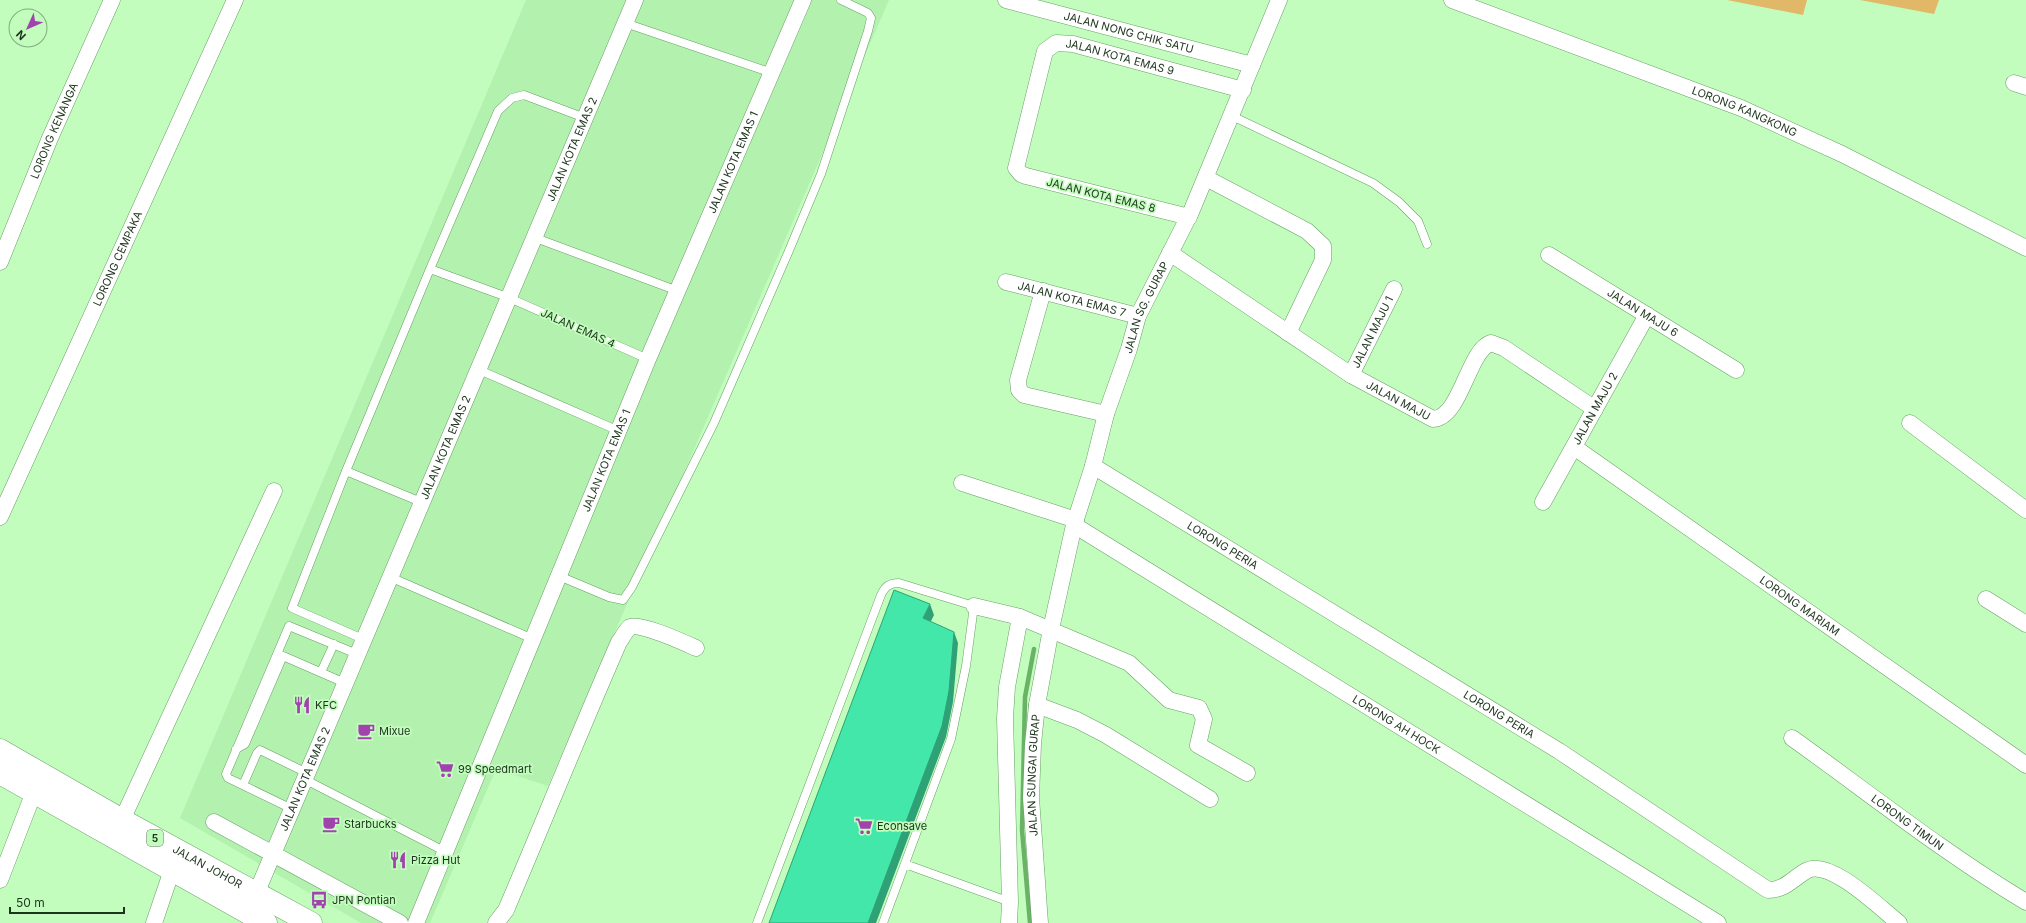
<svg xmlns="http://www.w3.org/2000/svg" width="2026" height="923" font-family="Inter,sans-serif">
<rect width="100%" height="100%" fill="#c2fdbe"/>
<path fill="#b2f2ae" d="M 526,0 L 889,0 L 548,786 L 496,769 L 430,923 L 361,923 L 180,818 Z"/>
<path fill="#e1b868" d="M 1727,0 L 1807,0 L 1803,15 Z
M 1860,0 L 1939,0 L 1934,14 Z"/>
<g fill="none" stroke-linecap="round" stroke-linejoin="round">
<path stroke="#69b266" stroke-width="4.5" d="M 1030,923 L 1022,830 L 1025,697 L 1034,649"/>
<g stroke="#689f65" stroke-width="9">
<path id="lane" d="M 625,23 L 772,73
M 1232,116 L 1373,183 L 1399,202 L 1418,221 L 1427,244
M 585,118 L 524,95 L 512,98 L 498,111 L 430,269 L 507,297 L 648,359
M 533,237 L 678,291
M 477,369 L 619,431
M 346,471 L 421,502
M 559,576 L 609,597 L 623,600 L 632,587 L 714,423 L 788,253 L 821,174 L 868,31 L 871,18 L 868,13 L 841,0
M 390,577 L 533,639
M 363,639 L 292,608 L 346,471 L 430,269
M 321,672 L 334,644
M 236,749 L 245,744 L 283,656 L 345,683
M 304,779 L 446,852
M 243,785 L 257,753 L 260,750 L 307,773
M 292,809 L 228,778 L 226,774 L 289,626 L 357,654
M 905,864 L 1010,902
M 757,923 L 881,595 C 885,586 890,583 899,583 L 974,606 L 966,666 L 951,739 L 883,923"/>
</g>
<g stroke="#689f65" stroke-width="17">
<g id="street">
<path id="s1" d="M 1006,0 L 1252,65"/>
<path id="s2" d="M 1452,0 L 1741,108 L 1842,154 L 2026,248"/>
<path d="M 2014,83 L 2026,87"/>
<path d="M 1206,178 L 1307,231 L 1323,246 L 1323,260 L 1288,333"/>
<path id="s3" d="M 1189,217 L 1026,176 L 1021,174 L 1016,168 L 1045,51 L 1056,43 L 1073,44 L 1243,90"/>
<path id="s4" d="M 1170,253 L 1351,375 L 1433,419 C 1461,418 1468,350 1491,343 L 1504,348 L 1595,409"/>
<path id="s5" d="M 1549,255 L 1736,370"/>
<path id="s6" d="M 0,262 L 50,138 L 112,0"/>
<path id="s7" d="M 1006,282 L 1138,316"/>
<path d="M 1043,291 L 1018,380 L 1019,390 L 1024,395 L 1106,414"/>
<path id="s8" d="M 1351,375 L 1394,289"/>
<path d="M 1910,423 L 2026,510"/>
<path id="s9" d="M 1574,447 L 2026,765"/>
<path id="s10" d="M 1093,466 L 1559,751 L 1768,890 C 1785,890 1792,879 1806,871 C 1829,857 1881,909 1899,923"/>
<path d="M 962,483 L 1076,520"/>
<path id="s11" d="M 1543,502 L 1647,315"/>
<path id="s12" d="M 0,517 L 235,0"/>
<path id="s13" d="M 1074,525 L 1718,923"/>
<path d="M 1986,599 L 2026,624"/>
<path d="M 974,606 L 1020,617 L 1129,663 L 1169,700 L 1199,708 L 1204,719 L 1198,745 L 1247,773"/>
<path d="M 1037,705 L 1077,720 L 1106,735 L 1210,799"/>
<path id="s14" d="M 1792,738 C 1869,793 1944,853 2026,902"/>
<path d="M 122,820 L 274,491"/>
<path d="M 214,822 L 400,923"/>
<path d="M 0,880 L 34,792"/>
<path id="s15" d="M 256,894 L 635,0"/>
<path d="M 154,923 L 172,870"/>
<path id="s16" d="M 416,923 L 648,359 L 803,0"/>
<path d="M 496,923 L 506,910 C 544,821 580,731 619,642 C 622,638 626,630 630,627 C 639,622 685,643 696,648"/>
<path d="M 1009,923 L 1010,902 L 1005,718 L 1007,687 L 1020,617"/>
<path id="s17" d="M 1040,923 L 1031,798 L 1033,744 L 1037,705 L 1051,629 L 1074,525 L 1093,466 L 1106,414 L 1129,349 L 1138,316 L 1191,212 L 1279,0"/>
</g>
</g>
<g stroke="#689f65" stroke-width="23">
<g id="highway">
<path id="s18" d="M 0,750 L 122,820 L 311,923"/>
<path d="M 0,773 L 266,923"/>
</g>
</g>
<use href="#lane" stroke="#fff" stroke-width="8"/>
<use href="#street" stroke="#fff" stroke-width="16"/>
<use href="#highway" stroke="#fff" stroke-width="22"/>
</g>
<path fill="#2ea276" d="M 930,604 L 934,615 L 927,629 L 923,618 Z
M 954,632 L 958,643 L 953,702 L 946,737 L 876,923 L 868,923 Z"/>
<path fill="#42e7a9" stroke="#2ea276" d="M 894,590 L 930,604 L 923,618 L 954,632 L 949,691 L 942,726 L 868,923 L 769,923 Z"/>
<defs>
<g id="restaurant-bare" transform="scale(1.38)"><path d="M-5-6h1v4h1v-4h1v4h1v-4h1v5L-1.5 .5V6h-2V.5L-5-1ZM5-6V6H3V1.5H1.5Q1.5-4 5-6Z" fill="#a143ad" stroke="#c2fdbe" stroke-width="2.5" paint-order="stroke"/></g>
<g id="cafe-bare" transform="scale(1.38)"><path d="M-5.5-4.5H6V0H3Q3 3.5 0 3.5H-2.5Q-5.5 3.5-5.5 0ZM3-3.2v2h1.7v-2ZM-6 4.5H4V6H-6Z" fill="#a143ad" stroke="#c2fdbe" stroke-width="2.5" paint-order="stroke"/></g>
<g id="supermarket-bare" transform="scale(1.38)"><path d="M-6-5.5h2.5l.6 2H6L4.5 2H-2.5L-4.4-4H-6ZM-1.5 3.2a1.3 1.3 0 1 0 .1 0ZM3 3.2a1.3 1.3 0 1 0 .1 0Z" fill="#a143ad" stroke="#c2fdbe" stroke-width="2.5" paint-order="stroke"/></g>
<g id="bus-bare" transform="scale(1.38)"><path d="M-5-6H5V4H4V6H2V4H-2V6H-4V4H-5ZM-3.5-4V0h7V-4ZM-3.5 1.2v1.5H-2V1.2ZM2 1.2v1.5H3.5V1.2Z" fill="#a143ad" stroke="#c2fdbe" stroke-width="2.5" paint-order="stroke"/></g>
</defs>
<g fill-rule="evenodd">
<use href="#restaurant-bare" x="302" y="705"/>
<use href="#cafe-bare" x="366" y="731"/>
<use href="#supermarket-bare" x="445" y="769"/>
<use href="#cafe-bare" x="331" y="824"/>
<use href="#supermarket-bare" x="864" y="826"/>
<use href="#restaurant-bare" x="398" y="860"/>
<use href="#bus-bare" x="319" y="900"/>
</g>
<g text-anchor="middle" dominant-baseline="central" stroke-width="3.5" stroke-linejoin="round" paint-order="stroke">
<rect fill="#c2fdbe" stroke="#4e704d" stroke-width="1" x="147" y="830" width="16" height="16" rx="3"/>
<g font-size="10" font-weight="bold" fill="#1d341c">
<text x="155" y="838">5</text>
</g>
<g font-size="11" fill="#1d341c" stroke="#c2fdbe">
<text stroke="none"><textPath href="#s1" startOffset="127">JALAN NONG CHIK SATU</textPath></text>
<text stroke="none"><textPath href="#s3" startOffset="381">JALAN KOTA EMAS 9</textPath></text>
<text stroke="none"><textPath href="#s2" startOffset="313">LORONG KANGKONG</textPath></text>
<text stroke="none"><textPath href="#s6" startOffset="142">LORONG KENANGA</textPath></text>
<text stroke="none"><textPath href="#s15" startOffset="809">JALAN KOTA EMAS 2</textPath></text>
<text stroke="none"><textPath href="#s16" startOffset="824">JALAN KOTA EMAS 1</textPath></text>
<text transform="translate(1101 195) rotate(14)">JALAN KOTA EMAS 8</text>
<text stroke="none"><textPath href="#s12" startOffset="284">LORONG CEMPAKA</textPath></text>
<text stroke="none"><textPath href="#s7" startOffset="68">JALAN KOTA EMAS 7</textPath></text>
<text stroke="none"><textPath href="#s17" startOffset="632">JALAN SG. GURAP</textPath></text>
<text stroke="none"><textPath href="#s5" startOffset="110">JALAN MAJU 6</textPath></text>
<text transform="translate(578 328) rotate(24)">JALAN EMAS 4</text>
<text stroke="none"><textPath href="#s8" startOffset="48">JALAN MAJU 1</textPath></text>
<text stroke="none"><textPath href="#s4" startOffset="272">JALAN MAJU</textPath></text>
<text stroke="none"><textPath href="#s11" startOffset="107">JALAN MAJU 2</textPath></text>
<text stroke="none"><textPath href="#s15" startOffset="485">JALAN KOTA EMAS 2</textPath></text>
<text stroke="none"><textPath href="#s16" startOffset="500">JALAN KOTA EMAS 1</textPath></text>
<text stroke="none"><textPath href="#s10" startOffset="152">LORONG PERIA</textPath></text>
<text stroke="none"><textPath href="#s9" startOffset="276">LORONG MARIAM</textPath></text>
<text stroke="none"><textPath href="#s10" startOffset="476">LORONG PERIA</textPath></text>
<text stroke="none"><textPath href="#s13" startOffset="379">LORONG AH HOCK</textPath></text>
<text stroke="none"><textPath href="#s17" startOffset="148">JALAN SUNGAI GURAP</textPath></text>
<text stroke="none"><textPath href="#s15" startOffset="125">JALAN KOTA EMAS 2</textPath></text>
<text stroke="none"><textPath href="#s14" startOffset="143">LORONG TIMUN</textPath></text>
<text stroke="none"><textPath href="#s18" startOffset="238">JALAN JOHOR</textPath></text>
</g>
<g font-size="11" fill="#1d341c" stroke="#c2fdbe" text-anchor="start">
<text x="315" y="705">KFC</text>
<text x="379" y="731">Mixue</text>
<text x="458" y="769">99 Speedmart</text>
<text x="344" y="824">Starbucks</text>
<text x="877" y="826">Econsave</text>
<text x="411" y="860">Pizza Hut</text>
<text x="332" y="900">JPN Pontian</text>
</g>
</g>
<g transform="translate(28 28) rotate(225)"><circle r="19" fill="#c2fdbe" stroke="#80ad7d"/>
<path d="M0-3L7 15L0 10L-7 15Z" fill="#a143ad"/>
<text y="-6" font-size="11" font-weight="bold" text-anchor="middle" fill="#1d341c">N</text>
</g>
<path d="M10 907v6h114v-6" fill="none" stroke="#1d341c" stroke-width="2"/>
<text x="16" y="907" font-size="12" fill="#1d341c" stroke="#c2fdbe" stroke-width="3" paint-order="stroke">50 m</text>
</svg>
